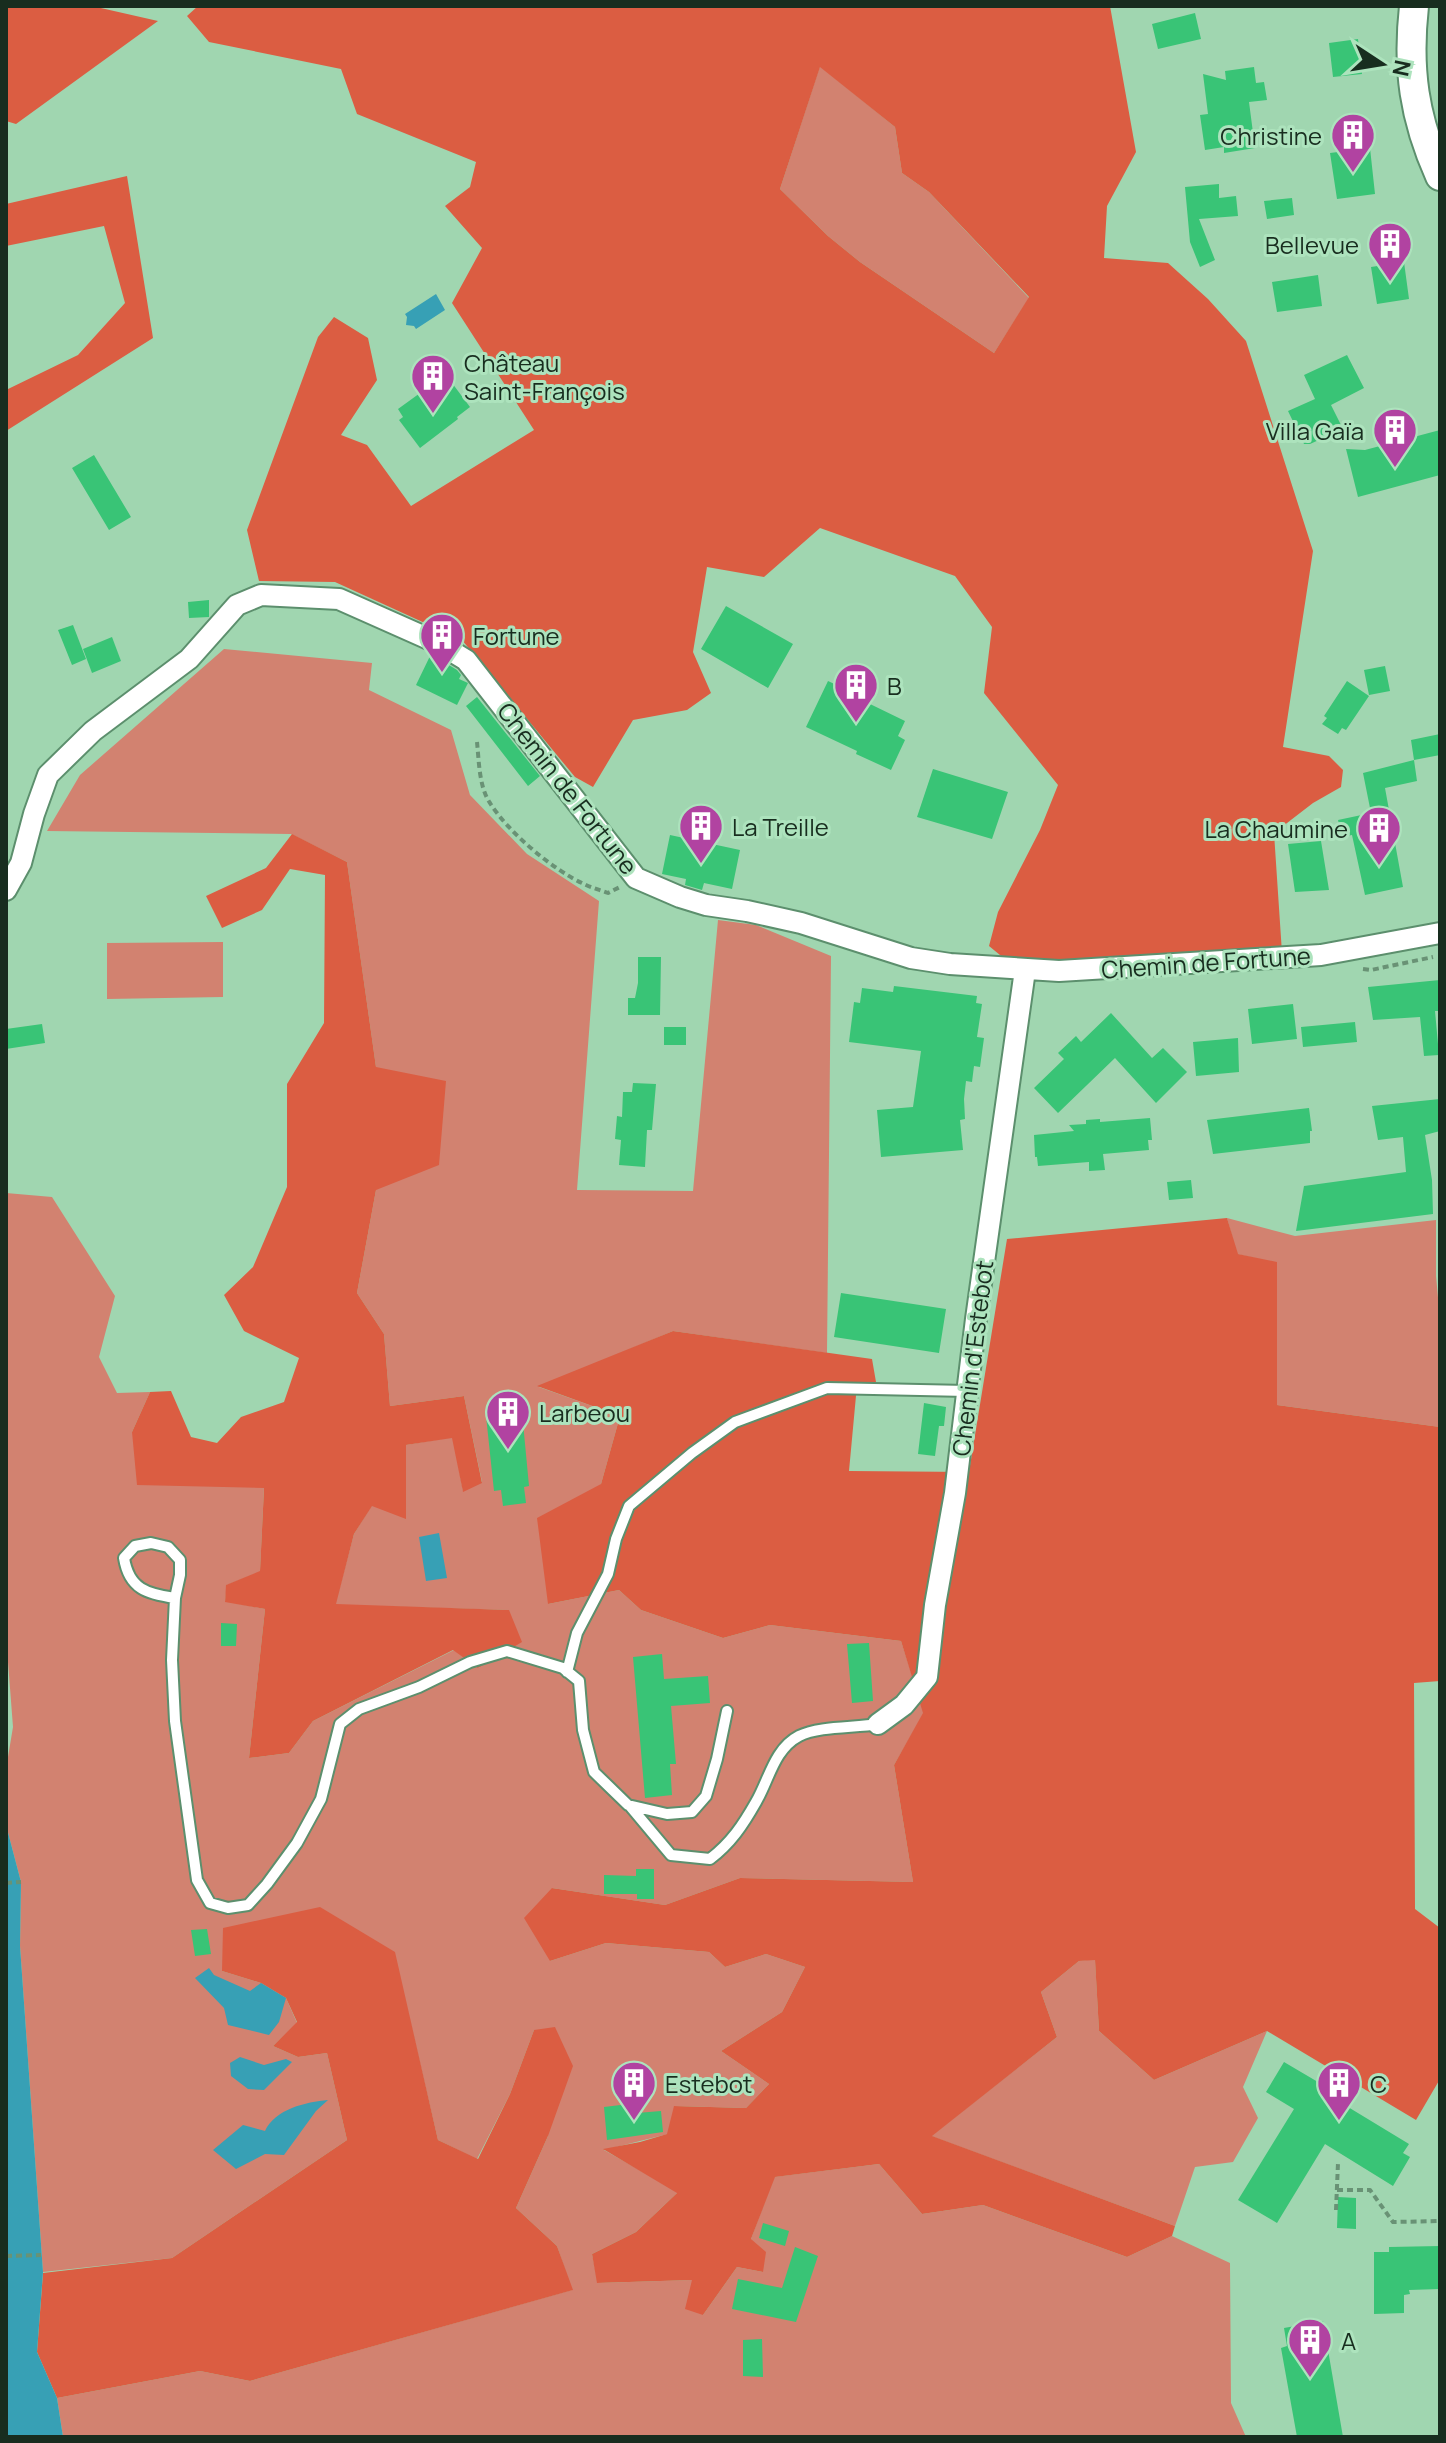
<svg xmlns="http://www.w3.org/2000/svg" width="1446" height="2443" font-family="Manrope,sans-serif">
<rect width="100%" height="100%" fill="#a0d6b0"/>
<path fill="#d28270" d="M 820,66 L 895,127 L 902,173 L 929,192 L 1029,298 L 994,353 L 860,262 L 828,236 L 780,189 Z
M 224,649 L 372,663 L 369,690 L 451,730 L 470,795 L 527,854 L 599,901 L 577,1190 L 693,1191 L 718,920 L 756,925 L 831,956 L 827,1353 L 673,1331 L 539,1387 L 620,1416 L 601,1484 L 548,1604 L 619,1590 L 641,1610 L 723,1638 L 770,1625 L 901,1641 L 924,1713 L 894,1765 L 913,1882 L 740,1878 L 665,1905 L 552,1888 L 550,1961 L 606,1943 L 709,1952 L 725,1967 L 766,1954 L 805,1967 L 782,2012 L 721,2051 L 769,2084 L 746,2108 L 675,2106 L 668,2134 L 604,2150 L 678,2192 L 636,2232 L 592,2254 L 598,2283 L 692,2280 L 703,2315 L 737,2267 L 763,2272 L 751,2239 L 774,2177 L 879,2164 L 922,2214 L 983,2205 L 1127,2257 L 1172,2236 L 1230,2263 L 1231,2403 L 1246,2437 L 63,2437 L 57,2398 L 200,2371 L 250,2381 L 572,2290 L 557,2246 L 516,2208 L 548,2136 L 534,2030 L 510,2094 L 477,2159 L 438,2140 L 394,1952 L 222,1971 L 261,1983 L 286,1998 L 297,2023 L 273,2046 L 298,2057 L 327,2053 L 347,2140 L 172,2258 L 43,2272 L 20,1946 L 21,1882 L 6,1825 L 6,1769 L 13,1727 L 6,1636 L 6,1193 L 52,1197 L 115,1296 L 99,1357 L 117,1393 L 150,1392 L 132,1432 L 264,1487 L 260,1572 L 227,1585 L 225,1601 L 265,1609 L 249,1758 L 289,1753 L 313,1721 L 454,1650 L 479,1668 L 509,1610 L 335,1605 L 354,1534 L 372,1505 L 406,1518 L 406,1445 L 453,1437 L 463,1491 L 482,1482 L 464,1396 L 390,1406 L 384,1334 L 357,1293 L 376,1190 L 376,1067 L 347,862 L 291,834 L 47,831 L 80,775 Z
M 223,942 L 223,997 L 107,999 L 107,943 Z
M 1227,1218 L 1295,1236 L 1436,1220 L 1436,1276 L 1440,1319 L 1440,1427 L 1277,1405 L 1277,1263 L 1237,1254 Z
M 1095,1959 L 1099,2031 L 1154,2080 L 1267,2031 L 1243,2087 L 1258,2118 L 1233,2162 L 1195,2167 L 1175,2226 L 931,2136 L 1057,2037 L 1041,1992 L 1079,1961 Z"/>
<path fill="#db5d42" fill-rule="evenodd" d="M 6,6 L 92,6 L 158,21 L 16,124 L 6,121 Z
M 198,6 L 1110,6 L 1136,152 L 1107,206 L 1104,258 L 1168,263 L 1208,299 L 1246,341 L 1313,551 L 1283,747 L 1329,756 L 1343,770 L 1341,787 L 1313,803 L 1274,833 L 1282,953 L 1011,964 L 989,946 L 998,912 L 1040,830 L 1058,785 L 984,693 L 992,627 L 955,576 L 820,528 L 764,577 L 707,567 L 693,652 L 711,693 L 687,710 L 633,720 L 593,787 L 575,777 L 462,640 L 335,582 L 259,581 L 247,530 L 318,337 L 334,317 L 368,338 L 377,380 L 341,435 L 367,445 L 411,506 L 534,430 L 452,303 L 482,248 L 445,206 L 470,187 L 476,162 L 357,114 L 341,69 L 209,42 L 187,16 ZM 820,67 L 895,127 L 902,173 L 929,192 L 1029,297 L 994,353 L 860,262 L 828,236 L 780,189 Z
M 127,176 L 153,338 L 6,431 L 6,390 L 78,355 L 125,303 L 104,226 L 6,246 L 6,204 Z
M 292,834 L 347,862 L 376,1067 L 446,1081 L 439,1165 L 376,1190 L 357,1293 L 384,1334 L 390,1406 L 464,1396 L 482,1483 L 463,1492 L 452,1438 L 406,1445 L 406,1519 L 372,1506 L 354,1534 L 336,1604 L 509,1610 L 522,1642 L 478,1668 L 453,1650 L 313,1721 L 289,1753 L 249,1758 L 265,1609 L 225,1602 L 226,1585 L 260,1571 L 264,1488 L 137,1485 L 132,1432 L 150,1392 L 171,1391 L 191,1437 L 217,1443 L 241,1417 L 284,1402 L 299,1358 L 244,1331 L 224,1295 L 253,1267 L 287,1187 L 287,1084 L 324,1023 L 325,875 L 290,869 L 262,910 L 222,928 L 206,896 L 266,868 Z
M 1227,1218 L 1238,1254 L 1277,1262 L 1277,1405 L 1440,1427 L 1440,1681 L 1414,1683 L 1415,1909 L 1440,1928 L 1440,2079 L 1416,2120 L 1267,2031 L 1154,2080 L 1099,2031 L 1095,1960 L 1079,1961 L 1041,1992 L 1057,2037 L 932,2136 L 1175,2226 L 1172,2236 L 1127,2257 L 983,2205 L 922,2214 L 879,2164 L 775,2177 L 751,2239 L 766,2252 L 763,2272 L 737,2267 L 703,2315 L 685,2309 L 692,2280 L 597,2283 L 592,2254 L 636,2232 L 677,2193 L 603,2149 L 640,2142 L 667,2134 L 674,2106 L 746,2108 L 769,2084 L 721,2051 L 782,2012 L 805,1967 L 766,1954 L 725,1967 L 709,1952 L 606,1943 L 550,1961 L 524,1918 L 552,1888 L 665,1905 L 740,1878 L 913,1882 L 894,1765 L 923,1713 L 901,1641 L 770,1625 L 723,1638 L 641,1610 L 619,1590 L 548,1604 L 537,1518 L 601,1484 L 620,1416 L 537,1386 L 673,1331 L 872,1359 L 876,1382 L 857,1385 L 849,1471 L 969,1472 L 1007,1239 Z
M 320,1907 L 395,1952 L 438,2140 L 478,2159 L 510,2094 L 534,2030 L 555,2027 L 573,2066 L 548,2136 L 516,2208 L 557,2246 L 573,2290 L 250,2381 L 200,2371 L 57,2398 L 37,2352 L 43,2273 L 172,2258 L 347,2140 L 327,2053 L 298,2057 L 273,2046 L 297,2022 L 286,1998 L 261,1983 L 222,1971 L 223,1928 Z"/>
<path fill="#37a0b5" d="M 436,294 L 445,310 L 416,329 L 414,326 L 406,325 L 407,317 L 405,314 Z
M 439,1533 L 447,1578 L 426,1581 L 419,1537 Z
M 6,1825 L 21,1882 L 20,1946 L 43,2272 L 37,2352 L 57,2398 L 63,2437 L 6,2437 Z
M 209,1968 L 214,1975 L 250,1991 L 261,1983 L 286,1998 L 279,2022 L 269,2035 L 228,2025 L 224,2008 L 195,1978 Z
M 240,2057 L 264,2065 L 286,2059 L 292,2062 L 264,2090 L 248,2089 L 231,2076 L 230,2063 Z
M 328,2100 L 316,2111 L 284,2155 L 265,2154 L 236,2169 L 213,2150 L 243,2125 L 265,2131 C 275,2109 306,2102 328,2100 Z"/>
<path fill="#39c476" d="M 1195,13 L 1201,39 L 1158,49 L 1152,24 Z
M 1358,39 L 1362,74 L 1333,77 L 1329,43 Z
M 1254,67 L 1256,83 L 1264,82 L 1267,100 L 1249,102 L 1255,148 L 1224,153 L 1224,147 L 1205,150 L 1200,115 L 1208,114 L 1203,74 L 1226,80 L 1225,71 Z
M 1370,148 L 1375,194 L 1337,199 L 1330,153 Z
M 1219,184 L 1219,198 L 1236,196 L 1238,216 L 1199,219 L 1215,260 L 1200,267 L 1190,242 L 1185,187 Z
M 1292,198 L 1294,215 L 1267,219 L 1264,201 Z
M 1404,262 L 1409,299 L 1377,304 L 1371,267 Z
M 1318,275 L 1322,306 L 1277,312 L 1272,282 Z
M 1347,355 L 1364,388 L 1331,405 L 1343,429 L 1310,444 L 1304,444 L 1288,411 L 1315,399 L 1304,375 Z
M 452,383 L 470,407 L 457,417 L 458,419 L 420,448 L 399,420 L 403,417 L 398,409 L 427,388 L 433,395 L 438,393 Z
M 1440,430 L 1440,475 L 1358,497 L 1346,449 L 1365,450 Z
M 94,455 L 131,517 L 109,530 L 72,468 Z
M 209,600 L 209,617 L 189,618 L 188,602 Z
M 726,606 L 793,644 L 768,688 L 701,649 Z
M 73,625 L 86,659 L 72,665 L 58,630 Z
M 112,637 L 121,661 L 92,673 L 83,649 Z
M 431,654 L 457,670 L 461,675 L 459,679 L 468,683 L 457,705 L 416,685 Z
M 1385,666 L 1390,691 L 1369,695 L 1364,670 Z
M 828,681 L 871,701 L 870,704 L 905,721 L 898,736 L 905,740 L 891,770 L 856,754 L 857,751 L 806,727 Z
M 1347,681 L 1369,696 L 1346,730 L 1342,728 L 1338,734 L 1322,724 L 1327,718 L 1324,716 Z
M 477,697 L 540,776 L 528,786 L 466,706 Z
M 1440,734 L 1440,755 L 1414,760 L 1411,740 Z
M 1414,760 L 1417,781 L 1385,788 L 1403,887 L 1365,895 L 1352,835 L 1342,837 L 1338,820 L 1371,813 L 1363,773 Z
M 933,769 L 1008,792 L 992,839 L 917,817 Z
M 670,835 L 740,850 L 732,889 L 704,883 L 702,890 L 685,885 L 686,879 L 662,874 Z
M 1321,841 L 1329,890 L 1295,892 L 1288,844 Z
M 638,957 L 661,957 L 660,1015 L 628,1015 L 628,998 L 635,998 L 638,983 Z
M 1440,980 L 1440,1011 L 1435,1011 L 1439,1055 L 1424,1056 L 1420,1017 L 1373,1020 L 1368,987 Z
M 894,986 L 977,996 L 976,1003 L 982,1004 L 977,1037 L 984,1038 L 980,1067 L 974,1066 L 972,1082 L 966,1081 L 964,1099 L 965,1119 L 960,1120 L 963,1150 L 881,1157 L 877,1110 L 913,1107 L 921,1051 L 849,1042 L 854,1002 L 860,1003 L 862,988 L 893,992 Z
M 1293,1004 L 1297,1039 L 1252,1044 L 1248,1009 Z
M 1111,1013 L 1152,1058 L 1163,1048 L 1187,1072 L 1156,1103 L 1115,1058 L 1058,1113 L 1034,1088 L 1064,1059 L 1058,1053 L 1076,1036 L 1081,1042 Z
M 1355,1022 L 1357,1042 L 1303,1047 L 1301,1027 Z
M 42,1024 L 45,1043 L 6,1049 L 6,1029 Z
M 664,1027 L 686,1027 L 686,1045 L 664,1045 Z
M 1238,1038 L 1239,1072 L 1196,1076 L 1193,1042 Z
M 633,1083 L 656,1084 L 652,1130 L 647,1130 L 645,1167 L 619,1165 L 621,1140 L 615,1139 L 617,1116 L 622,1117 L 623,1092 L 632,1092 Z
M 1440,1099 L 1440,1131 L 1425,1135 L 1432,1180 L 1433,1214 L 1296,1231 L 1304,1186 L 1406,1172 L 1403,1137 L 1378,1140 L 1372,1106 Z
M 1309,1108 L 1312,1131 L 1310,1131 L 1310,1143 L 1213,1154 L 1207,1120 Z
M 1150,1118 L 1152,1140 L 1148,1140 L 1149,1150 L 1103,1154 L 1105,1170 L 1089,1171 L 1089,1162 L 1038,1166 L 1037,1157 L 1035,1157 L 1034,1135 L 1074,1131 L 1069,1125 L 1086,1124 L 1086,1120 L 1100,1119 L 1100,1122 Z
M 1191,1180 L 1193,1198 L 1169,1200 L 1167,1182 Z
M 841,1293 L 946,1309 L 939,1353 L 834,1337 Z
M 518,1398 L 519,1413 L 522,1412 L 529,1486 L 524,1487 L 526,1503 L 503,1506 L 501,1490 L 494,1491 L 486,1416 L 492,1416 L 491,1404 L 497,1403 L 497,1399 Z
M 924,1403 L 946,1407 L 944,1426 L 939,1426 L 935,1456 L 918,1454 Z
M 221,1623 L 237,1624 L 236,1646 L 221,1646 Z
M 869,1643 L 873,1701 L 852,1703 L 847,1644 Z
M 662,1654 L 664,1679 L 708,1676 L 710,1703 L 671,1706 L 676,1764 L 670,1764 L 672,1795 L 645,1798 L 633,1657 Z
M 636,1869 L 654,1869 L 654,1899 L 637,1899 L 637,1894 L 604,1894 L 604,1875 L 636,1876 Z
M 207,1929 L 211,1954 L 195,1956 L 191,1930 Z
M 1284,2062 L 1323,2085 L 1320,2090 L 1409,2144 L 1403,2153 L 1410,2157 L 1393,2186 L 1325,2144 L 1277,2223 L 1238,2200 L 1294,2109 L 1266,2092 Z
M 637,2103 L 637,2113 L 661,2111 L 663,2132 L 607,2140 L 604,2107 Z
M 1338,2197 L 1356,2198 L 1356,2229 L 1337,2228 Z
M 763,2223 L 789,2231 L 785,2246 L 759,2238 Z
M 1440,2246 L 1440,2289 L 1409,2290 L 1410,2294 L 1404,2295 L 1404,2313 L 1374,2314 L 1374,2252 L 1389,2252 L 1389,2247 Z
M 795,2247 L 818,2256 L 796,2322 L 732,2309 L 738,2279 L 782,2288 Z
M 1323,2321 L 1343,2437 L 1297,2437 L 1281,2348 L 1287,2346 L 1284,2328 Z
M 762,2339 L 763,2377 L 743,2376 L 743,2340 Z"/>
<g fill="none" stroke-linecap="round" stroke-linejoin="round">
<g stroke="#5c8f6d" stroke-width="14">
<path id="service" d="M 175,1598 C 147,1594 129,1589 124,1558 L 135,1546 L 151,1543 L 168,1547 L 180,1560 L 180,1575 L 175,1598 L 172,1660 L 175,1721 L 197,1880 L 210,1903 L 228,1908 L 248,1905 L 267,1884 L 297,1843 L 321,1799 L 340,1724 L 359,1709 L 419,1687 L 470,1662 L 507,1651 L 563,1668 L 579,1681 L 583,1730 L 594,1772 L 628,1805 L 667,1814 L 692,1812 L 706,1796 L 717,1759 L 727,1711
M 567,1672 L 577,1633 L 608,1574 L 616,1539 L 629,1506 L 692,1453 L 735,1422 L 827,1388 L 967,1391
M 630,1806 L 671,1855 L 710,1859 C 731,1843 743,1825 756,1802 C 769,1780 774,1749 799,1736 C 819,1726 854,1728 878,1724"/>
</g>
<g stroke="#5c8f6d" stroke-width="24">
<path id="minor" d="M 6,890 L 21,863 L 34,814 L 48,775 L 93,731 L 189,659 L 237,605 L 261,595 L 339,599 L 438,643 L 466,660 L 636,878 L 680,897 L 706,905 L 747,911 L 801,923 L 911,958 L 950,964 L 1059,971 L 1321,955 L 1440,933
M 878,1724 L 904,1705 L 927,1677 L 935,1605 L 955,1493 L 976,1319 L 1025,970"/>
</g>
<g stroke="#5c8f6d" stroke-width="32">
<path id="secondary" d="M 1414,6 C 1407,69 1414,118 1440,176"/>
</g>
<path stroke="#699275" stroke-width="4" stroke-dasharray="6 4" stroke-linecap="butt" d="M 477,742 C 479,761 479,787 490,803 C 508,832 553,870 584,884 C 592,888 600,890 608,893 L 620,887
M 1363,969 L 1371,970 L 1433,957
M 6,1883 L 21,1882
M 1337,2190 L 1370,2190 L 1393,2222 L 1440,2221
M 1336,2210 L 1338,2163
M 6,2256 L 41,2255"/>
<use href="#service" stroke="#fff" stroke-width="10"/>
<use href="#minor" stroke="#fff" stroke-width="20"/>
<use href="#secondary" stroke="#fff" stroke-width="28"/>
</g>
<defs>
<g id="building-pin" transform="scale(2.3)"><path d="M0 17L-7.5 6A9.5 9.5 0 1 1 7.5 6Z" fill="#b143a1" stroke="#ade3bd"/><path d="M-4-6H4V6H1V3H-1V6H-4ZM-2.5-4.3h1.7v1.8h-1.7ZM.8-4.3h1.7v1.8H.8ZM-2.5-1h1.7V.8h-1.7ZM.8-1h1.7V.8H.8Z" fill="#fff"/></g>
</defs>
<g fill-rule="evenodd">
<use href="#building-pin" x="1353" y="135"/>
<use href="#building-pin" x="1390" y="244"/>
<use href="#building-pin" x="433" y="376"/>
<use href="#building-pin" x="1395" y="430"/>
<use href="#building-pin" x="442" y="635"/>
<use href="#building-pin" x="856" y="685"/>
<use href="#building-pin" x="701" y="826"/>
<use href="#building-pin" x="1379" y="828"/>
<use href="#building-pin" x="508" y="1412"/>
<use href="#building-pin" x="634" y="2083"/>
<use href="#building-pin" x="1339" y="2083"/>
<use href="#building-pin" x="1310" y="2340"/>
</g>
<g text-anchor="middle" dominant-baseline="central" stroke-width="6" stroke-linejoin="round" paint-order="stroke">
<g font-size="24" fill="#182d1f" stroke="#ade3bd" text-anchor="start">
<text x="1322" y="135" text-anchor="end">Christine</text>
<text x="1359" y="244" text-anchor="end">Bellevue</text>
<text x="464" y="362">Château<tspan x="464" dy="28">Saint-François</tspan></text>
<text x="1364" y="430" text-anchor="end">Villa Gaïa</text>
<text x="473" y="635">Fortune</text>
<text x="887" y="685">B</text>
<text x="732" y="826">La Treille</text>
<text x="1348" y="828" text-anchor="end">La Chaumine</text>
<text x="539" y="1412">Larbeou</text>
<text x="665" y="2083">Estebot</text>
<text x="1370" y="2083">C</text>
<text x="1341" y="2340">A</text>
</g>
<g font-size="24" fill="#182d1f" stroke="#ade3bd">
<text transform="translate(568 788) rotate(52)">Chemin de Fortune</text>
<text transform="translate(1206 962) rotate(-4)">Chemin de Fortune</text>
<text transform="translate(972 1358) rotate(-83)">Chemin d'Estebot</text>
</g>
</g>
<rect width="1446" height="2443" fill="none" stroke="#182d1f" stroke-width="16"/>
<g transform="translate(1382 64) rotate(102)" stroke="#ade3bd" stroke-width="6" paint-order="stroke">
<path d="M0-6L14 30L0 20L-14 30Z" fill="#182d1f"/>
<text y="-12" font-size="22" font-weight="bold" text-anchor="middle" fill="#182d1f">N</text>
</g>
</svg>
